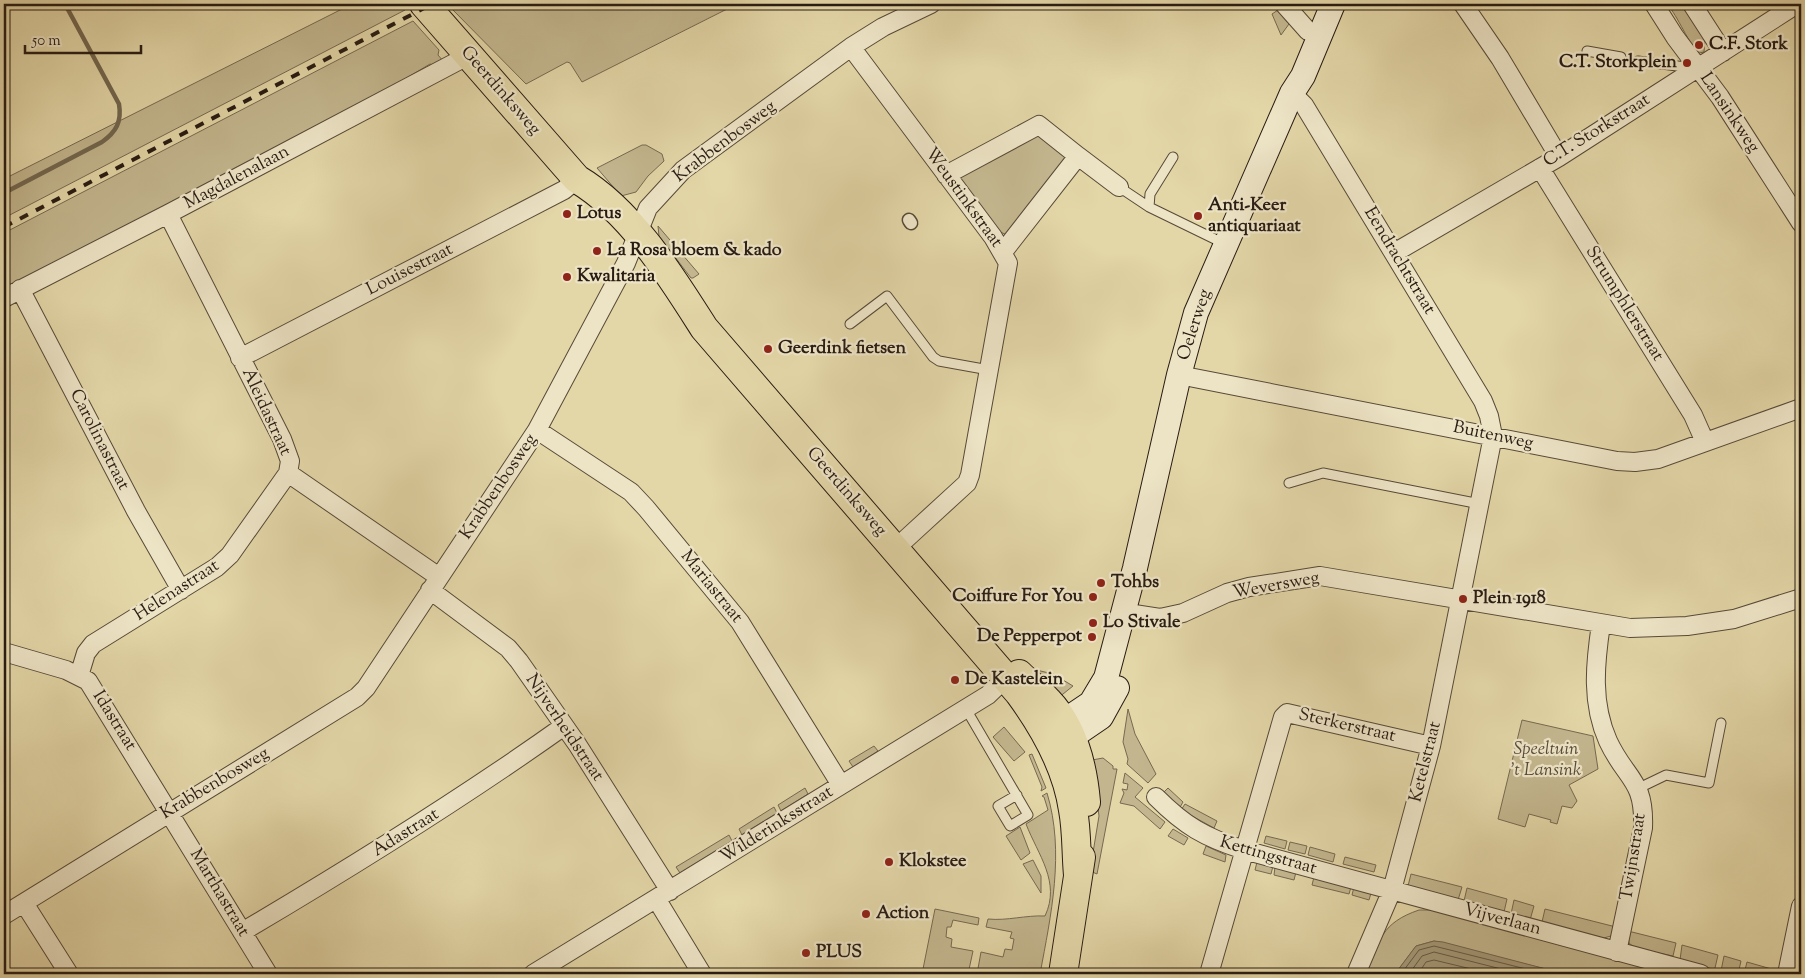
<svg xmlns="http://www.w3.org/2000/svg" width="1805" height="978" font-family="'Sorts Mill Goudy',serif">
<rect width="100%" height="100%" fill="#e3d6a7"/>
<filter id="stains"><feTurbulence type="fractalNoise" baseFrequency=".004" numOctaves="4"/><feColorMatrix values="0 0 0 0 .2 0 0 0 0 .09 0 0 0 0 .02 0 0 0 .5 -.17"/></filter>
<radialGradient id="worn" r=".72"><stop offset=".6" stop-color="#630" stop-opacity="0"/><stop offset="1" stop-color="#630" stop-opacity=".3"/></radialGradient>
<path fill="#c3b68e" stroke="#766950" d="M 352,4 L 396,4 L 405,10 L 4,218 L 4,179 Z
M 455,4 L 737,4 L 582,82 L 570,63 L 567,62 L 526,84 L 450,7 Z
M 1667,4 L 1684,4 L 1705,39 L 1704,52 L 1699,53 C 1689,45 1678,16 1667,4 Z
M 1278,10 L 1289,24 L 1281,35 L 1272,14 Z
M 413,21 L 439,50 L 438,55 L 444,62 L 437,66 L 430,64 L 358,107 L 4,290 L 4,233 Z
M 1036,133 L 1067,156 L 1011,232 L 1005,234 L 1000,232 L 961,180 L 961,175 Z
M 642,145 L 646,145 L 662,154 L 664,161 L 648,176 L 636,192 L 621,196 L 597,168 Z
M 658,226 L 699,274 L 693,278 L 691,278 L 659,236 Z
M 1024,667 L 1053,674 L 1073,686 L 1058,698 Z
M 1128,709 L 1135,734 L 1156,774 L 1148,783 L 1127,764 L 1128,759 L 1123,742 Z
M 1522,720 L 1593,736 L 1598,769 L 1569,785 L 1577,801 L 1572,808 L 1562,806 L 1557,824 L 1550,822 L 1551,820 L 1529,814 L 1525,827 L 1498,819 Z
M 1004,727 L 1025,752 L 1014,761 L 993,737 Z
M 874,746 L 878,751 L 853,767 L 849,761 Z
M 1032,754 L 1046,788 L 1041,791 L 1042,787 L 1029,755 Z
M 1103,758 L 1113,766 L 1113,769 L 1117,769 L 1097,874 L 1090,871 L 1099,816 L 1092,760 Z
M 1125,773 L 1143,788 L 1135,797 L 1165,822 L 1160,829 L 1134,806 L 1120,803 L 1124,793 L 1122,789 L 1127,790 L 1128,784 L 1123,783 Z
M 805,788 L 808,794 L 781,811 L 778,805 Z
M 1168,788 L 1183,802 L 1179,809 L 1163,793 Z
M 1047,793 C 1065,852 1051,915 1040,974 L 977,974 L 981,952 L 1003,957 L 1005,949 L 1012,950 L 1014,939 L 1010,938 L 1012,932 L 986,927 L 988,919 C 1007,921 1026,915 1045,916 C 1061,882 1038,855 1026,824 L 1048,810 L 1044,797 L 1042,796 Z
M 1185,804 L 1217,821 L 1214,828 L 1181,810 Z
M 774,807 L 777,813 L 742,835 L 739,829 Z
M 1020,827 L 1030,853 L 1021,860 L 1006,836 Z
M 1173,829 L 1188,838 L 1184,845 L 1168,836 Z
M 729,835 L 732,841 L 680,873 L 676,867 Z
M 1266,836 L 1287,841 L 1285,849 L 1264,843 Z
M 1290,842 L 1307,846 L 1305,854 L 1288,850 Z
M 1206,846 L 1226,855 L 1225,862 L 1203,854 Z
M 1310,847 L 1335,854 L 1333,862 L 1308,855 Z
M 1345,857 L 1376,865 L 1374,872 L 1343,864 Z
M 1033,860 L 1041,876 L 1041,893 L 1023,864 Z
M 1257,862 L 1273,866 L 1271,874 L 1255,870 Z
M 1275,867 L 1296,872 L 1294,880 L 1274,875 Z
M 1411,874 L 1462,887 L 1458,900 L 1408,886 Z
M 1314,877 L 1351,887 L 1349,894 L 1312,885 Z
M 1354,887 L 1371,893 L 1369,900 L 1352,895 Z
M 1467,888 L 1507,899 L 1504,912 L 1464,901 Z
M 1514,900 L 1534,906 L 1530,920 L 1511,914 Z
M 935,909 L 979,918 L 978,925 L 953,920 L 951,927 L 947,927 L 946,937 L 952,939 L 951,947 L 973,951 L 968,974 L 943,969 L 942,974 L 922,974 Z
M 1545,909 L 1616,927 L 1611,936 L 1600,939 L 1542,922 Z
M 1419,910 L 1436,910 L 1679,974 L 1565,974 L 1434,941 L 1416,946 L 1395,974 L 1365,974 C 1380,940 1381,923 1419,910 Z
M 1628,931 L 1676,943 L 1673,956 L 1635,948 L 1629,943 Z
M 1682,945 L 1718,955 L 1715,968 L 1713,969 L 1680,960 Z
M 1724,956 L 1741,961 L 1738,974 L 1721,971 Z
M 1747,962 L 1782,972 L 1781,974 L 1744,974 Z"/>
<path fill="#a39775" stroke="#72664e" d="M 1434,941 L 1443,942 L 1565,974 L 1395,974 L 1416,946 Z"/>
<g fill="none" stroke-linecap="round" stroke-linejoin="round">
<path stroke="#665a44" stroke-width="1" d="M 1401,974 L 1419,950 L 1434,946 L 1546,974
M 1409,974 L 1422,956 L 1434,952 L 1521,974
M 1418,974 L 1426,962 L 1434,960 L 1492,974"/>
<path stroke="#72664e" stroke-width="4.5" d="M 4,193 L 102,142 C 116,132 122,122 119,104 L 65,4"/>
<g stroke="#574a38" stroke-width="11">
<path id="service" d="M 1587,51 L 1621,57
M 1638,61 L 1693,68
M 1119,187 L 1149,207 L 1225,244
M 1149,207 L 1150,194 L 1173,157
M 850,324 L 887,296 L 933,357 L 939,361 L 989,370
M 1289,483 L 1323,473 L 1480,504
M 966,709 L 1028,815 L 1010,826 L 998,806 L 1017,795
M 1639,788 L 1666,775 L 1709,783 L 1721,723"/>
</g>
<g stroke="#574a38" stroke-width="15">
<path id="pedestrian" d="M 909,220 L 911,223"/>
</g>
<g stroke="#574a38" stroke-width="20">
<path id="minor" d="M 1284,4 L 1308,31
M 1463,4 L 1500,58 L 1559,157
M 1654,4 L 1675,37 L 1720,97 L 1801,223
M 1692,4 L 1723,52
M 851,47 L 993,237 L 1008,263 L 970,475 L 967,483 L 895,549
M 1292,93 L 1304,105 L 1483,401 L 1489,416 L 1493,436 L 1431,746 L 1392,890 L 1356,974
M 1540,168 L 1693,415 L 1705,442
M 946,175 L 1039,125 L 1078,156
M 168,214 L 282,439 L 290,461 L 288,473 L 439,577
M 1003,252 L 1078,156 L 1119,187
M 1394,253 L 1559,157 L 1797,4
M 20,289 L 136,511 L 181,590
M 4,298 L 168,214 L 458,61 L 465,52
M 240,358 L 564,190 L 577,179
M 1179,375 L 1617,461 L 1635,462 L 1658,459 L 1801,408
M 537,430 L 631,492 L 646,508 L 740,622 L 841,785
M 430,590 L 508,648 L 519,661 L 577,744 L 670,891
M 1134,614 L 1160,618 L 1183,613 L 1227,593 L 1249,587 L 1320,576 L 1630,628 L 1687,626 L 1734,619 L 1801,598
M 1601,624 C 1595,664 1591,703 1608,741 C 1626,780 1645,779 1643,828 L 1617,952
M 4,652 L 66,670 L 88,681 L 268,974
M 79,676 L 86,653 L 93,644 L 217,567 L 230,555 L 288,473
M 1156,797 C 1185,826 1204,837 1244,850 L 1701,974
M 657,900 L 702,974
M 24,903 L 69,974
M 4,915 L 357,697 L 366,688 L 537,430 L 626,263 L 648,208 L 683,170 L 851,47 L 883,27 L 931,4
M 242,932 C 352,867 460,800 564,726
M 533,974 L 988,695 L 1012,672
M 1209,974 L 1283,717 L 1287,713 L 1431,746
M 1787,974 L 1801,906"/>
</g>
<g stroke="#281c13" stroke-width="26">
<path id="secondary" d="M 1048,732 L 1091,703 L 1106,678 L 1135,568 L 1179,375 L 1196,313 L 1292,93 L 1303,76 L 1333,4
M 1057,747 L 1101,717 L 1117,688"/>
</g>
<g stroke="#281c13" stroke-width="30">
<path id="primary" d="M 424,4 L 577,179 C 631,211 671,276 704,328 L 1019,693 C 1044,727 1067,768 1073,810 C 1077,831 1076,854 1078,875
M 1019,674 C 1028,683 1039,691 1048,701 C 1073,727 1083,767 1086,802
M 1063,974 L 1081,857"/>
</g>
<use href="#service" stroke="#ede4c6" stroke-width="9"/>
<use href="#pedestrian" stroke="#ede4c6" stroke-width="12"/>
<use href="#minor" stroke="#ede4c6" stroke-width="18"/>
<use href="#secondary" stroke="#ede4c6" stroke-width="24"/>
<use href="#primary" stroke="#e3d6a7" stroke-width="28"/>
<path stroke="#281c13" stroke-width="4" stroke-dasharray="9 9" stroke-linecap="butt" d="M 4,227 L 432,4"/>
</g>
<g fill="#8f2418" stroke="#ede4c6" stroke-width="2">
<circle cx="1699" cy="45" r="5"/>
<circle cx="1687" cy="63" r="5"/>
<circle cx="567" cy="214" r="5"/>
<circle cx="1198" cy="216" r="5"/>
<circle cx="597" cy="251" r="5"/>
<circle cx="567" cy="277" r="5"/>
<circle cx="768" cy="349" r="5"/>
<circle cx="1101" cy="583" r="5"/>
<circle cx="1093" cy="597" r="5"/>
<circle cx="1463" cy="599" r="5"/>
<circle cx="1093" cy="623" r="5"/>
<circle cx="1092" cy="637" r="5"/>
<circle cx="955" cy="680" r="5"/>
<circle cx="889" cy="862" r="5"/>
<circle cx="866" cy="914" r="5"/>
<circle cx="806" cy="953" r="5"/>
</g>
<g text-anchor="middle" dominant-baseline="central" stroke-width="4.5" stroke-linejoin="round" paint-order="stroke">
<g font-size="18" font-weight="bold" fill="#281c13" stroke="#ede4c6" text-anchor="start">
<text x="1709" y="45">C.F. Stork</text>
<text x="1677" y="63" text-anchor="end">C.T. Storkplein</text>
<text x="1208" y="206">Anti-Keer<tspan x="1208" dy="21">antiquariaat</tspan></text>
<text x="577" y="214">Lotus</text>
<text x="607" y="251">La Rosa bloem &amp; kado</text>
<text x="577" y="277">Kwalitaria</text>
<text x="778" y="349">Geerdink fietsen</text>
<text x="1111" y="583">Tohbs</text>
<text x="1083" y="597" text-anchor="end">Coiffure For You</text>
<text x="1473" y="599">Plein 1918</text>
<text x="1103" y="623">Lo Stivale</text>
<text x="1082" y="637" text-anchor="end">De Pepperpot</text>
<text x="965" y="680">De Kastelein</text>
<text x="899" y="862">Klokstee</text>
<text x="876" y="914">Action</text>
<text x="816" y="953">PLUS</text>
</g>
<g font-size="18" fill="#281c13" stroke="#ede4c6">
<text transform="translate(500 91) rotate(49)">Geerdinksweg</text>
<text transform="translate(1729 113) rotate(56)">Lansinkweg</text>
<text transform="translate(1597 131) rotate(-32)">C.T. Storkstraat</text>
<text transform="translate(725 142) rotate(-37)">Krabbenbosweg</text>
<text transform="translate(237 178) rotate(-28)">Magdalenalaan</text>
<text transform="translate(963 198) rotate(54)">Weustinkstraat</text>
<text transform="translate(1399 261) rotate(59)">Eendrachtstraat</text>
<text transform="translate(410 270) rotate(-27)">Louisestraat</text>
<text transform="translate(1624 304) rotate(58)">Strumphlerstraat</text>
<text transform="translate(1195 325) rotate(-72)">Oelerweg</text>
<text transform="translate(266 412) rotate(65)">Aleidastraat</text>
<text transform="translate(1493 436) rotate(12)">Buitenweg</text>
<text transform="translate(99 440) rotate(63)">Carolinastraat</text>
<text transform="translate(499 487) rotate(-56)">Krabbenbosweg</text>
<text transform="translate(846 492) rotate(49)">Geerdinksweg</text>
<text transform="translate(1276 586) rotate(-10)">Weversweg</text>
<text transform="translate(711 587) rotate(51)">Mariastraat</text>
<text transform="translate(177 591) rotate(-33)">Helenastraat</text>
<text transform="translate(114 721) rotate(58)">Idastraat</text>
<text transform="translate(1347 726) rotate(13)">Sterkerstraat</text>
<text transform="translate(564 728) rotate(56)">Nijverheidstraat</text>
<text transform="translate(1426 762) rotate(-76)">Ketelstraat</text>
<text transform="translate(215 784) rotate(-31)">Krabbenbosweg</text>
<text transform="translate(777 825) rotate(-32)">Wilderinksstraat</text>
<text transform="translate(406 833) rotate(-32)">Adastraat</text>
<text transform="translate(1268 856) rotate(16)">Kettingstraat</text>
<text transform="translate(1634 857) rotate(-81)">Twijnstraat</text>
<text transform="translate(219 893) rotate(59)">Marthastraat</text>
<text transform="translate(1502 920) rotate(15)">Vijverlaan</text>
</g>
<g font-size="18" font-style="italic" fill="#564a38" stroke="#ede4c6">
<text x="1546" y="750">Speeltuin<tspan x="1546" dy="21">'t Lansink</tspan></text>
</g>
</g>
<rect width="1805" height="978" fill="none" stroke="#e3d6a7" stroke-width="20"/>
<rect x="5" y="5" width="1795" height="968" fill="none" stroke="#281c13" stroke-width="2.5"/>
<rect x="10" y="10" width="1785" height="958" fill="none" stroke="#281c13"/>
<path d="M25 45v8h116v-8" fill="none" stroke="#281c13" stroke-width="2.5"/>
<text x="32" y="45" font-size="15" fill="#281c13" stroke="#ede4c6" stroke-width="4" paint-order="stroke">50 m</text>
<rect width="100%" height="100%" filter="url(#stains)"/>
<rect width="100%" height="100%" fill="url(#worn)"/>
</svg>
